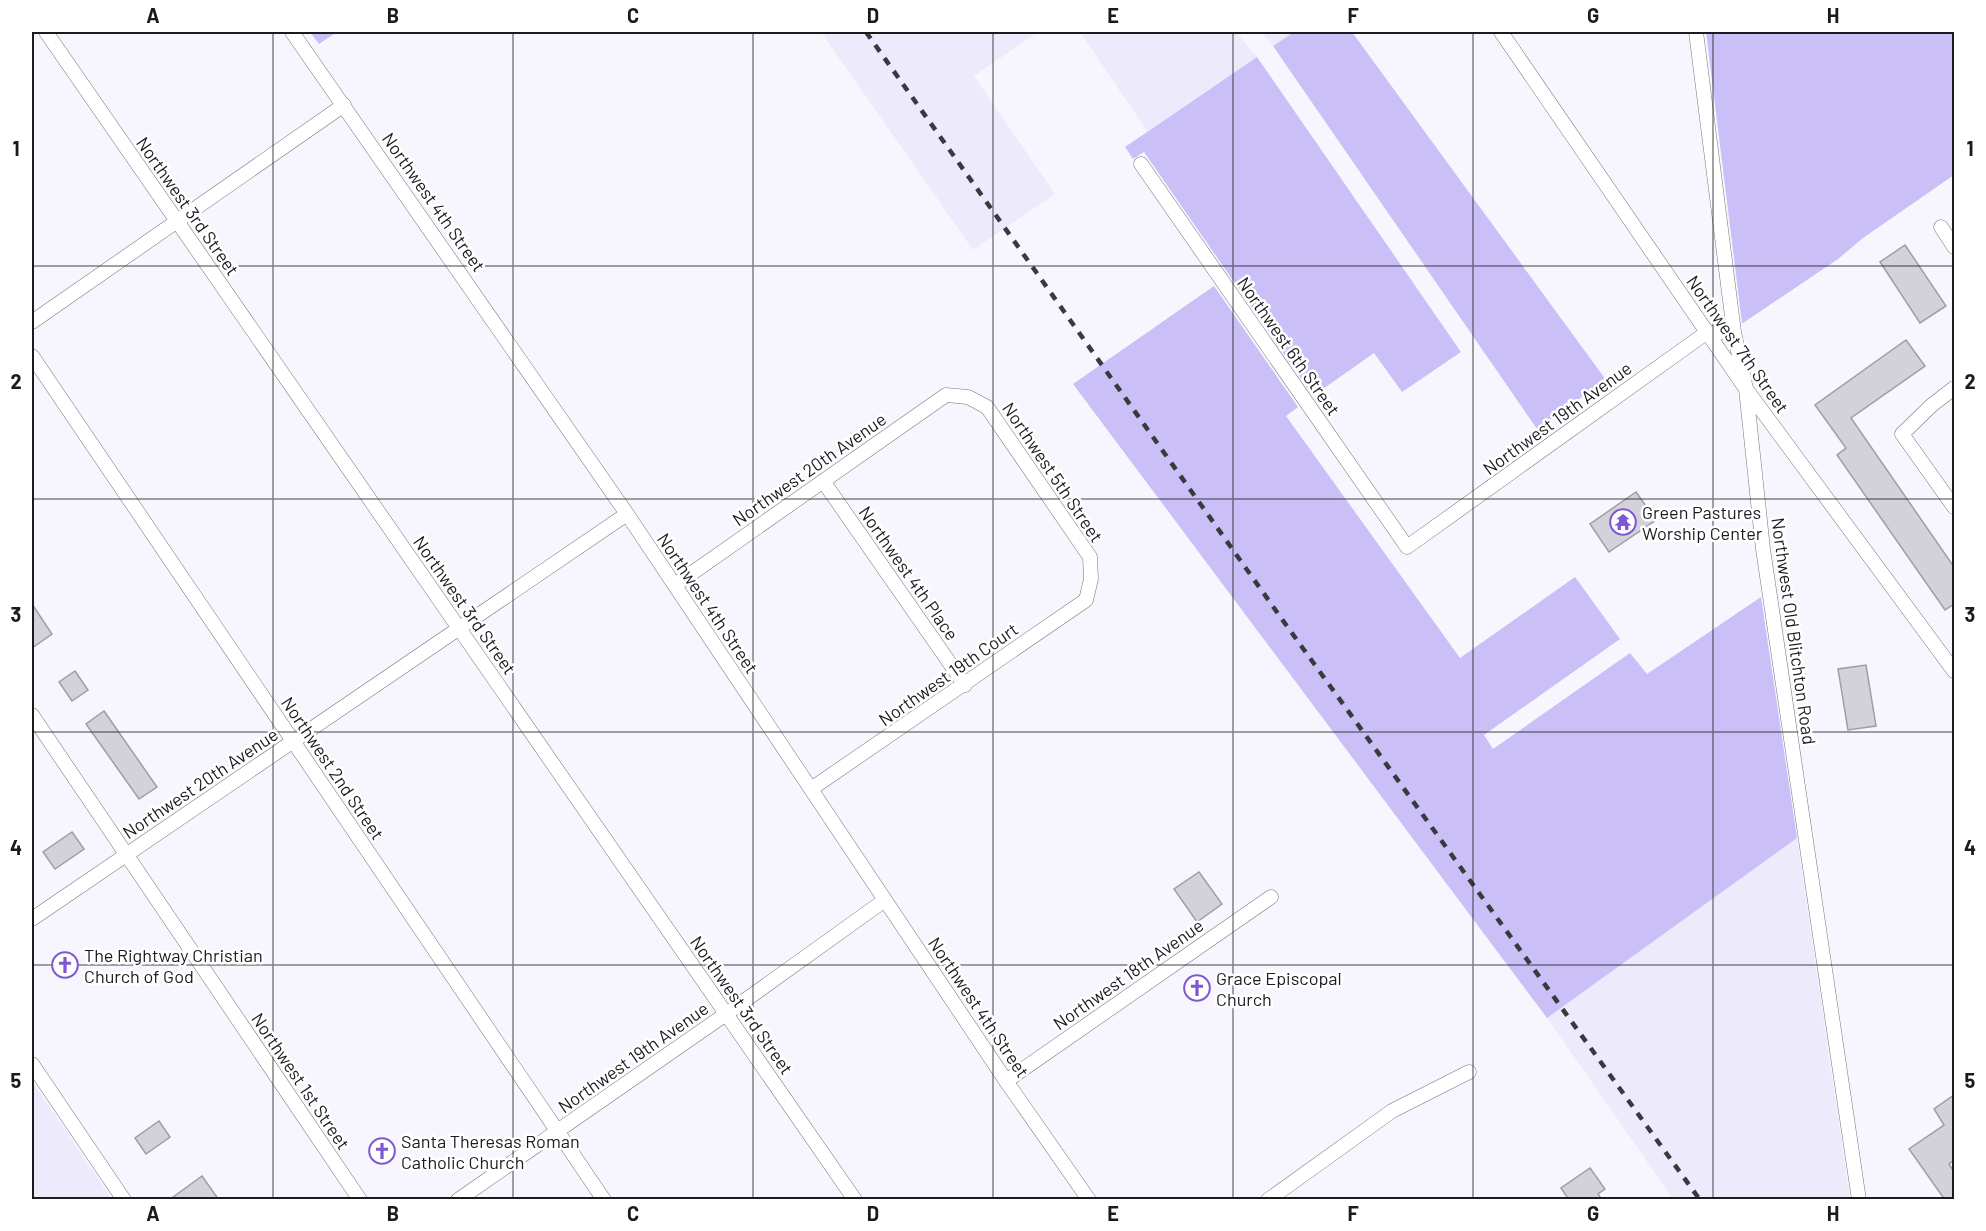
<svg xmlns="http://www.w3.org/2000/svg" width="1986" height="1231" font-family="Barlow,sans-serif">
<rect width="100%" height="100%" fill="#f7f6fe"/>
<path fill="#edeafb" d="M 821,32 L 1038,32 L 974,76 L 1055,194 L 973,250 Z
M 1080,32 L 1236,32 L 1257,57 L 1147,131 Z
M 1261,32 L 1294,32 L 1273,46 Z
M 1797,838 L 1850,1199 L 1673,1199 L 1547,1018 Z
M 32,1081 L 112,1199 L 32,1199 Z"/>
<path fill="#cbbff8" d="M 310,32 L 337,32 L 319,44 Z
M 1294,32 L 1352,32 L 1606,380 L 1537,429 L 1273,46 Z
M 1706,32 L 1954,32 L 1954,175 L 1863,238 L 1838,259 L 1743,323 L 1742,323 Z
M 1257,57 L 1461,352 L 1402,392 L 1374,353 L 1313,396 L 1144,152 L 1133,159 L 1125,147 Z
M 1214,286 L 1298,407 L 1286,416 L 1460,658 L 1575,577 L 1620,639 L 1484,735 L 1493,749 L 1630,653 L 1647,674 L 1761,597 L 1797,838 L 1547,1018 L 1073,384 Z"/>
<path fill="#d3d2db" stroke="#9e9da5" stroke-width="1.5" d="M 1905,245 L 1946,306 L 1920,323 L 1880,262 Z
M 1906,340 L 1925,366 L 1851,418 L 1954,567 L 1954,604 L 1945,610 L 1837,455 L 1846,448 L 1815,405 Z
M 1636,492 L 1656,520 L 1609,552 L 1590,524 Z
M 32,604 L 52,634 L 32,648 Z
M 1866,665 L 1876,726 L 1848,730 L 1838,669 Z
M 75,671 L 88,690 L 72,701 L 59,682 Z
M 104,711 L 157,787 L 139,799 L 86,724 Z
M 72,832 L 84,849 L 55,869 L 43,852 Z
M 1199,872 L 1222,904 L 1197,922 L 1174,889 Z
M 1954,1095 L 1954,1160 L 1949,1164 L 1954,1172 L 1954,1200 L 1945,1200 L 1909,1149 L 1944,1125 L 1934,1109 Z
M 159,1121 L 170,1137 L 146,1154 L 135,1138 Z
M 1590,1168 L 1605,1189 L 1598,1194 L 1602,1200 L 1569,1200 L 1561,1188 Z
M 202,1176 L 219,1200 L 169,1200 Z"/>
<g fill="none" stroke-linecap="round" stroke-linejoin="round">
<g stroke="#75747c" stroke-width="15">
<path id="minor" d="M 46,32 L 855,1200
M 292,32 L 627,514 L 1006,1081 L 1089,1200
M 1501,32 L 1746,389 L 1954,671
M 1696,32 L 1734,332 L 1746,389 L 1763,549 L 1859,1200
M 1141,164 L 1407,547 L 1706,333 L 1734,332
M 1941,227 L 1954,247
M 32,322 L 344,105
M 32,356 L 604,1200
M 1954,388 L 1932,405 L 1902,434 L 1954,507
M 823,481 L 965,685
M 675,585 L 946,395 L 968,397 L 987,407 L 1090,557 L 1091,579 L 1086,600 L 811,789
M 32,715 L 360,1200
M 32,919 L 627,514
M 32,1064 L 124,1200
M 1006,1081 L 1271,897
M 458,1200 L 726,1014 L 885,900
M 1268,1200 L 1392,1111 L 1469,1072"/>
</g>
<use href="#minor" stroke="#fff" stroke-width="14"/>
<path stroke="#3a3a3e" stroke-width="4.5" stroke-dasharray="8 8" stroke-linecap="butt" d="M 866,32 L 1284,622 L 1700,1200"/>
</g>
<path fill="none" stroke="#1b1b1e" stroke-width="1.5" stroke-opacity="0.55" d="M 273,32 L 273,1200M 513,32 L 513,1200M 753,32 L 753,1200M 993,32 L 993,1200M 1233,32 L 1233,1200M 1473,32 L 1473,1200M 1713,32 L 1713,1200M 32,266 L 1954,266M 32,499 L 1954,499M 32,732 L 1954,732M 32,965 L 1954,965"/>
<defs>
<g id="temple-ring" transform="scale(1.35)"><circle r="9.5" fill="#fff" stroke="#7d58d1" stroke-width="1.5"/><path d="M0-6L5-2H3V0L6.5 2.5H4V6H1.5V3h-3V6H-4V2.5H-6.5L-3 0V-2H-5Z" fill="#7d58d1"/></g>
<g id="church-ring" transform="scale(1.35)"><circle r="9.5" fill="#fff" stroke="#7d58d1" stroke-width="1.5"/><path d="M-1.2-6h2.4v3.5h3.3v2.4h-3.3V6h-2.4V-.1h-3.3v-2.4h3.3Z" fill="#7d58d1"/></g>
</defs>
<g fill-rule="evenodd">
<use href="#temple-ring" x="1623" y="522"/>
<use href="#church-ring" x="65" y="965"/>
<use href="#church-ring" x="1197" y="988"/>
<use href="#church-ring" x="382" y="1151"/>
</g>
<g text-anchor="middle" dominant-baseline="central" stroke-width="5" stroke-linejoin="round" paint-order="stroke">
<g font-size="18" fill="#1b1b1e" stroke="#fff">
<text transform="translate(434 202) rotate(55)">Northwest 4th Street</text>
<text transform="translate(188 206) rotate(55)">Northwest 3rd Street</text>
<text transform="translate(1738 344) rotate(55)">Northwest 7th Street</text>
<text transform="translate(1289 346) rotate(55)">Northwest 6th Street</text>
<text transform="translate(1557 418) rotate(-36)">Northwest 19th Avenue</text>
<text transform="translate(809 469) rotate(-35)">Northwest 20th Avenue</text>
<text transform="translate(1053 472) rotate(56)">Northwest 5th Street</text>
<text transform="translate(909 573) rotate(55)">Northwest 4th Place</text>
<text transform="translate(708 603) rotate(56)">Northwest 4th Street</text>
<text transform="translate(465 605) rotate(55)">Northwest 3rd Street</text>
<text transform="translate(1794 631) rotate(82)">Northwest Old Blitchton Road</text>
<text transform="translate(948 674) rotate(-35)">Northwest 19th Court</text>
<text transform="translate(333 768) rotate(56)">Northwest 2nd Street</text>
<text transform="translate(200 783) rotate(-34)">Northwest 20th Avenue</text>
<text transform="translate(1128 974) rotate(-35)">Northwest 18th Avenue</text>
<text transform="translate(742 1005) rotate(55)">Northwest 3rd Street</text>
<text transform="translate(979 1007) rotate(56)">Northwest 4th Street</text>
<text transform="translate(633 1057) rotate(-35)">Northwest 19th Avenue</text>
<text transform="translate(301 1081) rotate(56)">Northwest 1st Street</text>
</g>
<g font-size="18" fill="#1b1b1e" stroke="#fff" text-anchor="start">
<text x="1642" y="512">Green Pastures<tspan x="1642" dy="21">Worship Center</tspan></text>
<text x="84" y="955">The Rightway Christian<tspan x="84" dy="21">Church of God</tspan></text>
<text x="1216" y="978">Grace Episcopal<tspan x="1216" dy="21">Church</tspan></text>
<text x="401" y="1141">Santa Theresas Roman<tspan x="401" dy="21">Catholic Church</tspan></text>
</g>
</g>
<rect width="1986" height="1231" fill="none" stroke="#ffffff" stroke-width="66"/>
<rect x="33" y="33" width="1920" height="1165" fill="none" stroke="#1b1b1e" stroke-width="2"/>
<g font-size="20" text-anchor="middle" font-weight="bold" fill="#1b1b1e">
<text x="153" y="23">A</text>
<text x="393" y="23">B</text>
<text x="633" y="23">C</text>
<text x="873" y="23">D</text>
<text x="1113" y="23">E</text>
<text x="1353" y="23">F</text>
<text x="1593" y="23">G</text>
<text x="1833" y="23">H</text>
<text x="16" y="156">1</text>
<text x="1970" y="156">1</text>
<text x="16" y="389">2</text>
<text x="1970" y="389">2</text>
<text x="16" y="622">3</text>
<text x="1970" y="622">3</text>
<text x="16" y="855">4</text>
<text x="1970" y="855">4</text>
<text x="16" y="1088">5</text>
<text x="1970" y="1088">5</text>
<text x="153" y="1221">A</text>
<text x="393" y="1221">B</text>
<text x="633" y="1221">C</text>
<text x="873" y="1221">D</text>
<text x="1113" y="1221">E</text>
<text x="1353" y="1221">F</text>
<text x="1593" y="1221">G</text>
<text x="1833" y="1221">H</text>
</g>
</svg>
